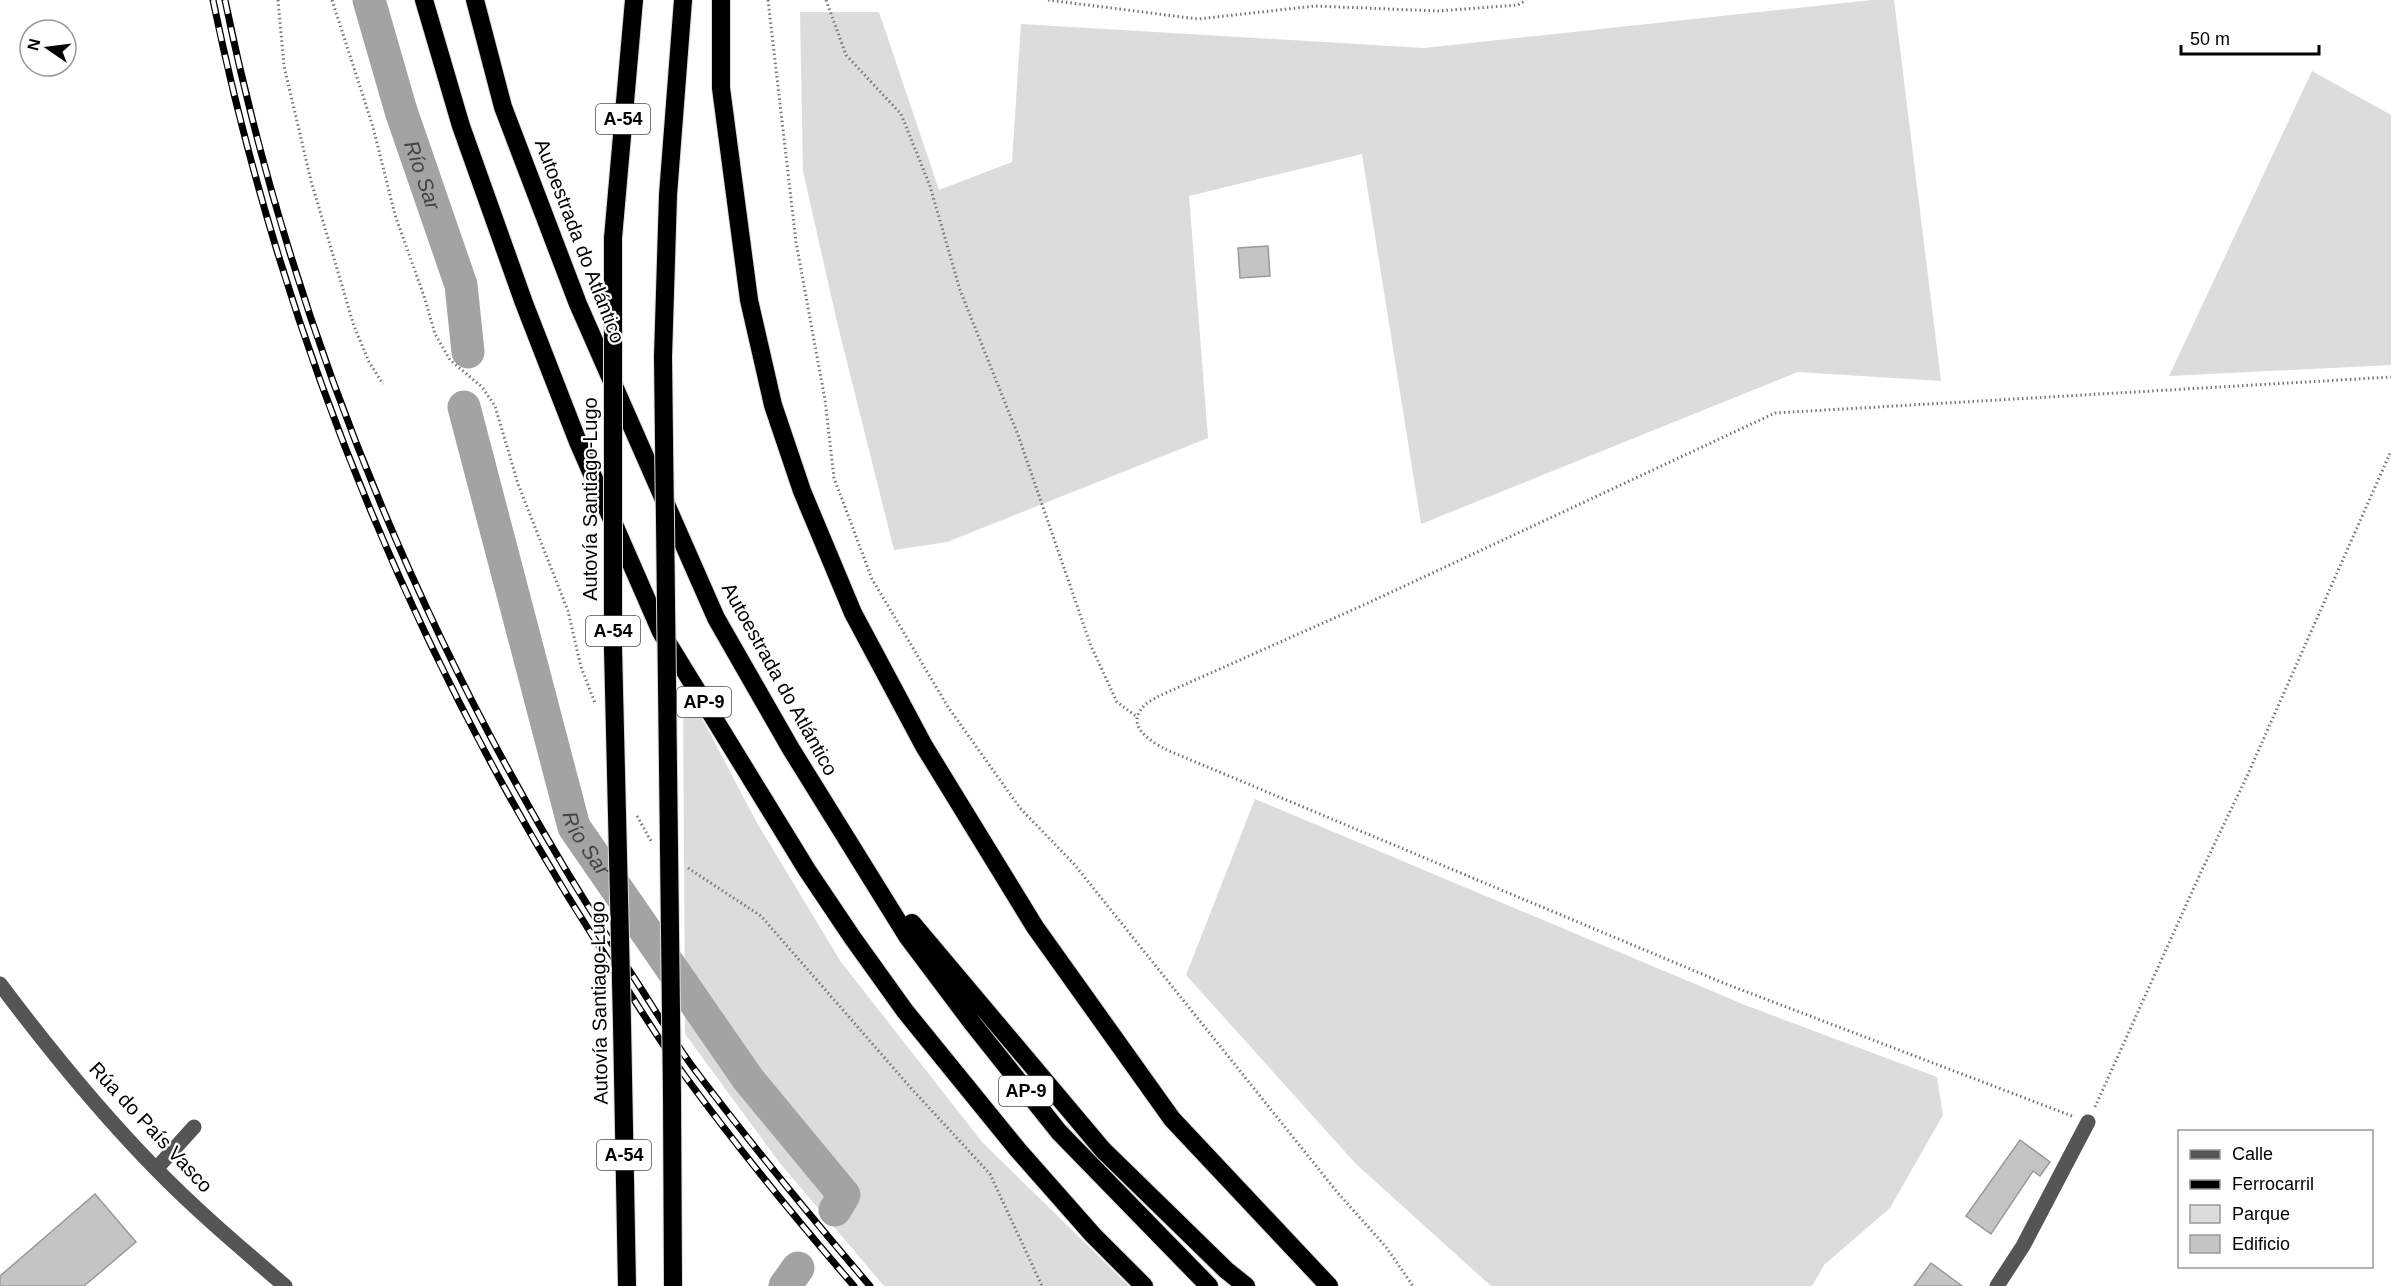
<svg xmlns="http://www.w3.org/2000/svg" width="2391" height="1286" font-family="Helvetica,sans-serif">
<rect width="100%" height="100%" fill="#fff"/>
<path fill="#dcdcdc" d="M 1872,0 L 1894,0 L 1941,381 L 1798,372 L 1421,524 L 1362,154 L 1189,196 L 1208,438 L 947,542 L 894,550 L 837,322 L 803,171 L 800,12 L 879,12 L 939,190 L 1012,162 L 1021,24 L 1424,48 Z
M 2312,71 L 2391,115 L 2391,365 L 2169,376 Z
M 683,682 L 757,823 L 841,962 L 983,1143 L 1129,1286 L 884,1286 L 779,1162 L 685,1034 Z
M 1255,799 L 1745,1005 L 1937,1077 L 1943,1115 L 1890,1208 L 1824,1265 L 1812,1286 L 1491,1286 L 1356,1164 L 1186,975 Z"/>
<g fill="none" stroke-linecap="round" stroke-linejoin="round">
<g stroke="#a3a3a3" stroke-width="33">
<path id="s1" d="M 369,0 L 401,111 L 461,285 L 468,352"/>
<path id="s2" d="M 464,407 L 574,827 L 748,1079 L 844,1195 L 835,1210"/>
<path d="M 785,1286 L 798,1268"/>
</g>
</g>
<path fill="#c4c4c4" stroke="#999" stroke-width="1.5" d="M 1268,246 L 1270,276 L 1240,278 L 1238,248 Z
M 2020,1140 L 2050,1162 L 2040,1176 L 2033,1171 L 1991,1234 L 1966,1216 Z
M 95,1194 L 136,1242 L 84,1286 L 0,1286 L 0,1276 Z
M 1931,1263 L 1962,1286 L 1914,1286 Z"/>
<g fill="none" stroke-linecap="round" stroke-linejoin="round">
<g stroke="#dbdbdb" stroke-width="20">
<path id="highway" d="M 424,0 L 461,126 L 524,303 L 578,442 L 661,632 L 807,870 L 852,937 L 905,1011 L 1018,1150 L 1093,1235 L 1144,1286
M 475,0 L 503,107 L 578,304 L 716,618 L 791,749 L 907,936 L 973,1024 L 1059,1132 L 1209,1286
M 721,0 L 721,88 L 749,300 L 773,405 L 802,491 L 853,613 L 924,746 L 1035,927 L 1172,1119 L 1329,1286
M 613,238 L 634,0
M 663,357 L 668,195 L 683,0
M 912,923 L 1103,1150 L 1226,1270 L 1246,1286
M 622,1023 L 627,1286
M 672,1094 L 673,1286"/>
</g>
<path stroke="#777" stroke-width="3" stroke-dasharray="1.5 3" stroke-linecap="butt" d="M 278,0 L 284,66 L 311,181 L 354,326 L 369,362 L 383,384
M 332,0 L 373,127 L 395,215 L 425,299 L 435,334 L 450,360 L 482,387 L 495,406 L 518,484 L 568,611 L 581,667 L 595,703
M 768,0 L 796,242 L 825,400 L 834,478 L 872,579 L 948,707 L 1020,808 L 1074,864 L 1337,1192 L 1386,1247 L 1413,1286
M 826,0 L 846,55 L 901,114 L 930,186 L 960,290 L 1018,435 L 1091,646 L 1117,702 L 1137,717
M 1048,0 L 1198,19 L 1315,6 L 1438,11 L 1518,5 L 1526,0
M 637,816 L 651,841
M 688,868 L 761,916 L 910,1087 L 990,1174 L 1042,1286
M 2095,1107 L 2201,872 L 2248,774 L 2391,451
M 2072,1116 L 1726,984 L 1167,750 C 1152,742 1125,727 1143,707 C 1147,702 1154,699 1159,696 L 1368,603 L 1775,413 L 2391,377"/>
<path stroke="#555" stroke-width="15" d="M 0,984 C 48,1048 100,1112 156,1169 C 197,1211 241,1248 285,1286
M 156,1169 L 194,1127
M 1997,1286 L 2023,1246 L 2088,1122"/>
<use href="#highway" stroke="#000" stroke-width="18"/>
<g stroke="#000" stroke-width="7">
<path id="rail" d="M 213,0 C 285,350 426,687 624,984 C 644,1015 663,1046 685,1076 C 738,1148 795,1218 854,1286
M 225,0 C 296,345 436,679 631,973 C 652,1005 672,1039 695,1070 C 751,1144 810,1216 870,1286"/>
</g>
<use href="#rail" stroke="#fff" stroke-width="4.5" stroke-dasharray="14" stroke-linecap="butt"/>
<g stroke="#dbdbdb" stroke-width="20" stroke-linecap="butt">
<path id="highway-bridge" d="M 613,238 L 613,648 L 622,1023
M 663,357 L 672,1094"/>
</g>
<use href="#highway-bridge" stroke="#000" stroke-width="18"/>
</g>
<g text-anchor="middle" dominant-baseline="central" stroke-width="4.5" stroke-linejoin="round" paint-order="stroke">
<g fill="#fff" stroke="#4c4c4c" stroke-width="1.5">
<rect x="596" y="104" width="54" height="30" rx="4.5"/>
<rect x="586" y="616" width="54" height="30" rx="4.5"/>
<rect x="677" y="687" width="54" height="30" rx="4.5"/>
<rect x="999" y="1076" width="54" height="30" rx="4.5"/>
<rect x="597" y="1140" width="54" height="30" rx="4.5"/>
</g>
<g font-size="18" font-weight="bold" fill="#000">
<text x="623" y="119">A-54</text>
<text x="613" y="631">A-54</text>
<text x="704" y="702">AP-9</text>
<text x="1026" y="1091">AP-9</text>
<text x="624" y="1155">A-54</text>
</g>
<g font-size="20" fill="#000" stroke="#fff">
<text transform="translate(580 241) rotate(69)">Autoestrada do Atlántico</text>
<text transform="translate(590 499) rotate(-90)">Autovía Santiago-Lugo</text>
<text transform="translate(780 679) rotate(61)">Autoestrada do Atlántico</text>
<text transform="translate(599 1003) rotate(-91)">Autovía Santiago-Lugo</text>
<text transform="translate(151 1127) rotate(47)">Rúa do País Vasco</text>
</g>
<g font-size="21" font-style="italic" fill="#444" stroke="#fff">
<text stroke="none"><textPath href="#s1" startOffset="183">Río Sar</textPath></text>
<text stroke="none"><textPath href="#s2" startOffset="454">Río Sar</textPath></text>
</g>
</g>
<rect x="2178" y="1130" width="195" height="138" fill="#ffffff" stroke="#999999" stroke-width="1.5"/>
<rect x="2190" y="1150" width="30" height="9" fill="#555555" stroke="#999999" stroke-width="1.5"/>
<text x="2232" y="1160" font-size="18" fill="#000000">Calle</text>
<rect x="2190" y="1180" width="30" height="9" fill="#000000" stroke="#999999" stroke-width="1.5"/>
<text x="2232" y="1190" font-size="18" fill="#000000">Ferrocarril</text>
<rect x="2190" y="1205" width="30" height="18" fill="#dcdcdc" stroke="#999999" stroke-width="1.5"/>
<text x="2232" y="1220" font-size="18" fill="#000000">Parque</text>
<rect x="2190" y="1235" width="30" height="18" fill="#c4c4c4" stroke="#999999" stroke-width="1.5"/>
<text x="2232" y="1250" font-size="18" fill="#000000">Edificio</text>
<g transform="translate(48 48) rotate(284)"><circle r="28" fill="#ffffff" stroke="#999999" stroke-width="1.5"/>
<path d="M0-4.5L10 22L0 15L-10 22Z" fill="#000000"/>
<text y="-9" font-size="16" font-weight="bold" text-anchor="middle" fill="#000000">N</text>
</g>
<path d="M2181 45v9h138v-9" fill="none" stroke="#000000" stroke-width="3"/>
<text x="2190" y="45" font-size="18" fill="#000000" stroke="#ffffff" stroke-width="4.5" paint-order="stroke">50 m</text>
</svg>
